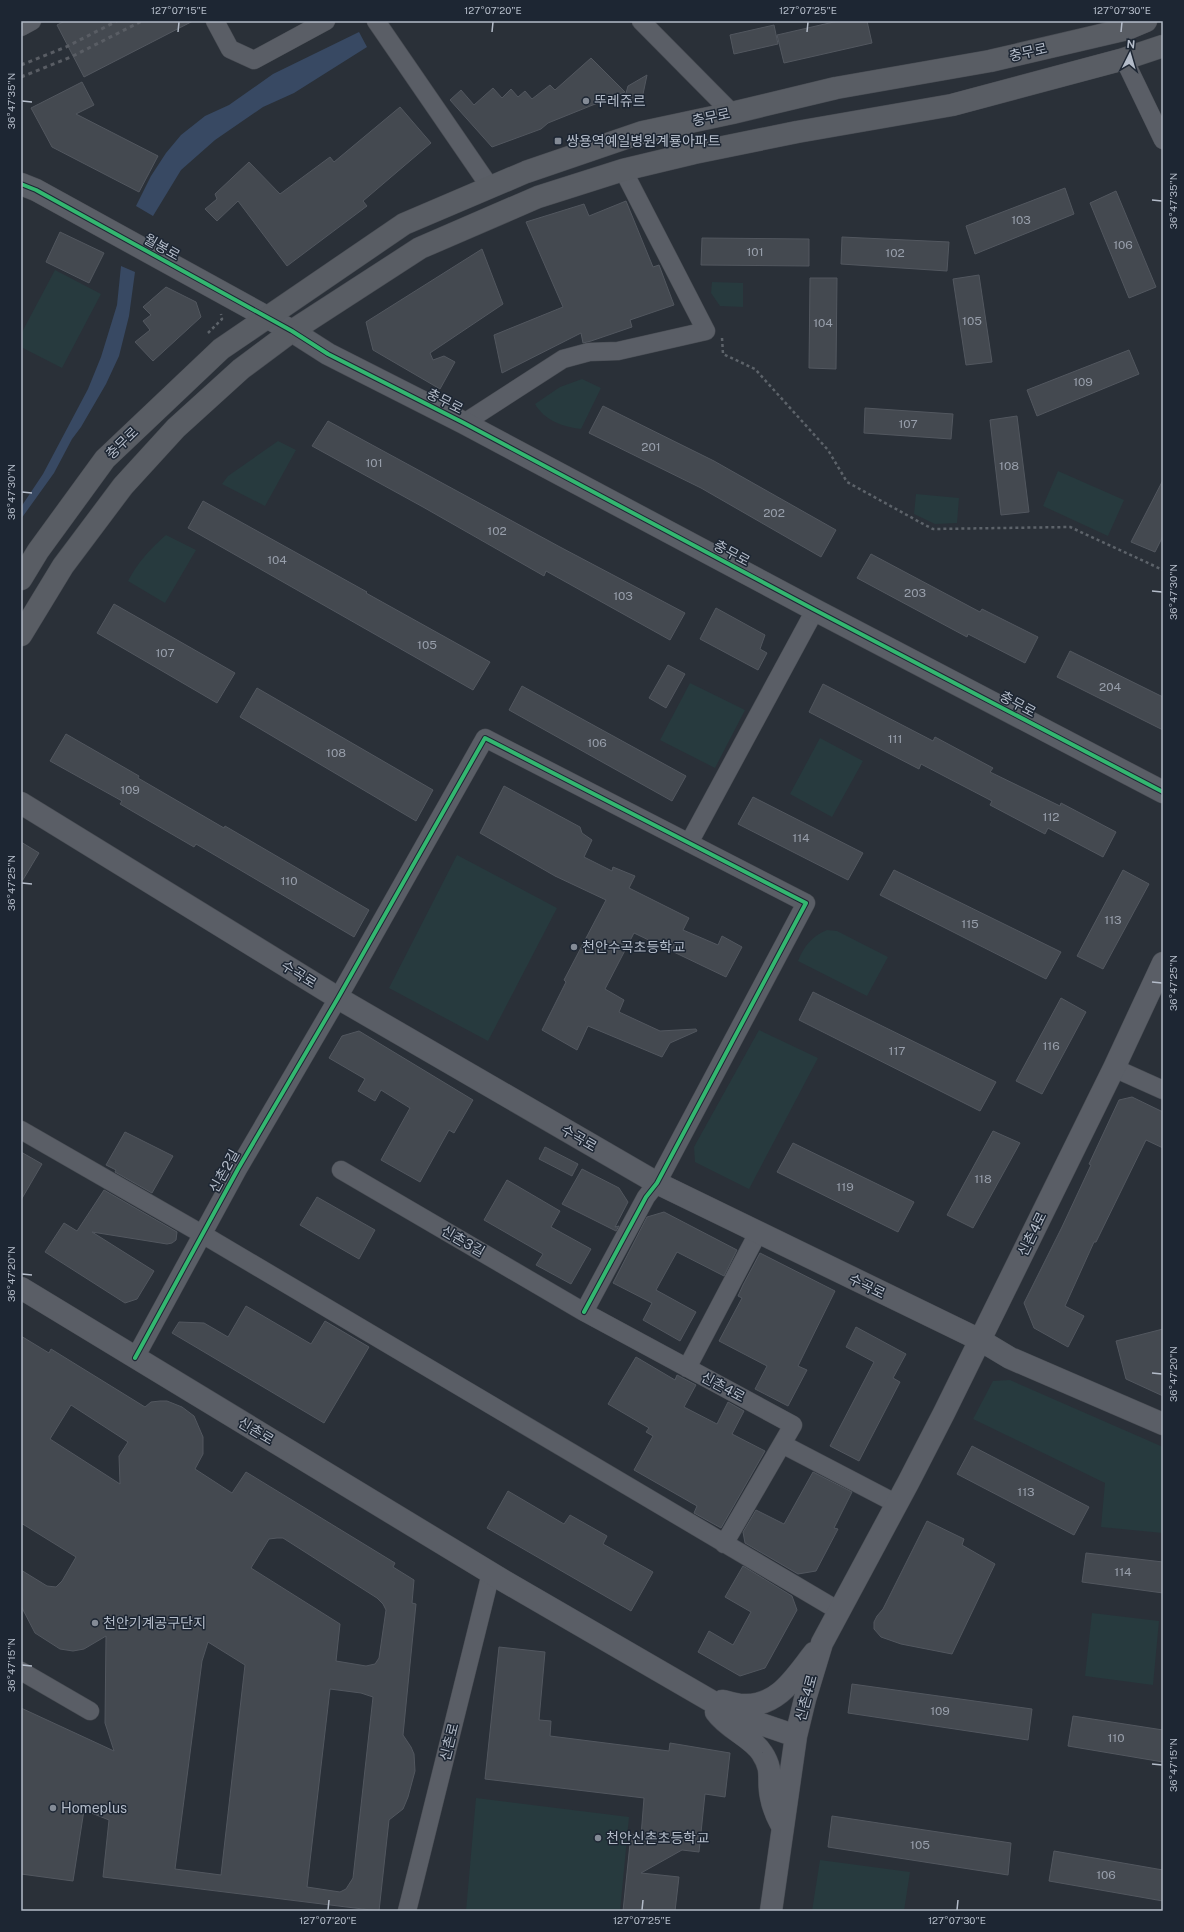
<svg xmlns="http://www.w3.org/2000/svg" width="1184" height="1932" font-family="'Public Sans','Noto Sans KR',sans-serif">
<rect width="100%" height="100%" fill="#2a3038"/>
<path fill="#273a3e" d="M 55,270 L 101,294 L 62,368 L 21,347 L 21,334 Z
M 712,282 L 743,283 L 743,307 L 720,306 L 711,293 Z
M 582,379 L 601,388 L 581,429 C 563,427 544,420 535,404 L 560,387 Z
M 278,441 L 296,450 L 265,506 L 222,484 L 228,476 Z
M 1058,471 L 1124,500 L 1108,536 L 1043,506 Z
M 916,494 L 959,498 L 957,523 L 935,524 L 914,514 Z
M 166,535 L 196,550 L 165,603 L 128,581 C 138,562 150,549 166,535 Z
M 690,683 L 745,710 L 715,768 L 660,740 Z
M 820,738 L 863,761 L 832,817 L 790,794 Z
M 457,855 L 557,908 L 488,1041 L 389,988 Z
M 827,930 L 837,931 L 888,957 L 867,996 L 798,961 C 804,946 812,936 827,930 Z
M 759,1030 L 818,1058 L 749,1189 L 695,1162 L 694,1147 Z
M 1010,1380 L 1163,1447 L 1163,1533 L 1101,1527 L 1105,1483 L 973,1419 L 993,1381 Z
M 1092,1613 L 1159,1621 L 1153,1685 L 1085,1676 Z
M 476,1798 L 629,1817 L 620,1911 L 466,1911 Z
M 820,1860 L 910,1872 L 904,1911 L 812,1911 Z"/>
<path fill="#384963" d="M 359,32 L 367,47 L 294,93 L 263,107 L 215,140 L 181,170 L 153,216 L 136,206 L 151,176 L 166,153 L 181,135 L 205,116 L 229,105 L 273,74 Z
M 121,266 L 135,272 L 129,316 L 119,356 L 106,384 L 81,427 L 72,439 L 54,473 L 21,519 L 21,507 L 43,474 L 88,389 L 101,357 L 117,305 Z"/>
<path fill="#444950" stroke="#52575f" fill-rule="evenodd" d="M 65,21 L 193,21 L 84,77 L 57,25 Z
M 838,21 L 867,21 L 872,43 L 784,63 L 777,35 Z
M 774,25 L 778,44 L 734,54 L 730,35 Z
M 591,58 L 625,92 L 548,123 L 541,129 L 492,147 L 450,100 L 461,90 L 474,105 L 493,88 L 502,98 L 511,89 L 518,97 L 525,91 L 532,99 L 550,85 L 555,90 Z
M 647,75 L 642,99 L 623,104 L 628,86 Z
M 82,82 L 94,105 L 76,114 L 158,156 L 139,192 L 52,147 L 31,108 Z
M 400,107 L 431,143 L 363,201 L 367,206 L 287,266 L 238,201 L 217,221 L 205,209 L 217,199 L 215,194 L 249,162 L 280,194 L 330,157 L 334,162 Z
M 1065,188 L 1074,214 L 975,254 L 966,226 Z
M 1116,191 L 1156,287 L 1129,298 L 1090,203 Z
M 626,201 L 653,267 L 659,265 L 674,305 L 630,320 L 632,327 L 591,341 L 583,343 L 581,333 L 502,373 L 494,335 L 563,307 L 526,222 L 584,204 L 589,216 Z
M 60,232 L 104,253 L 89,283 L 46,262 Z
M 842,237 L 949,242 L 947,271 L 841,264 Z
M 702,238 L 809,239 L 809,266 L 701,265 Z
M 482,249 L 503,304 L 430,353 L 433,360 L 444,356 L 455,362 L 440,389 L 373,350 L 366,322 Z
M 979,275 L 992,362 L 966,365 L 953,279 Z
M 810,278 L 837,278 L 836,369 L 809,368 Z
M 166,287 L 196,302 L 201,317 L 153,361 L 135,342 L 150,330 L 143,321 L 151,315 L 143,307 Z
M 1129,350 L 1139,374 L 1037,416 L 1027,390 Z
M 603,406 L 714,461 L 836,530 L 821,557 L 701,488 L 589,433 Z
M 865,408 L 953,414 L 951,439 L 864,433 Z
M 1017,416 L 1029,512 L 1001,515 L 990,420 Z
M 328,421 L 560,547 L 685,613 L 670,640 L 546,571 L 544,576 L 423,507 L 312,446 Z
M 1163,480 L 1163,536 L 1155,552 L 1131,542 Z
M 203,501 L 367,592 L 366,593 L 490,662 L 473,690 L 188,528 Z
M 871,554 L 980,612 L 982,609 L 1038,637 L 1025,663 L 968,634 L 967,637 L 857,578 Z
M 114,604 L 235,673 L 217,703 L 97,633 Z
M 716,608 L 765,635 L 760,649 L 767,653 L 758,670 L 700,639 Z
M 1070,651 L 1163,697 L 1163,730 L 1057,677 Z
M 668,665 L 685,674 L 666,708 L 649,698 Z
M 823,684 L 933,741 L 935,737 L 993,768 L 990,772 L 1060,806 L 1061,803 L 1116,832 L 1103,857 L 1048,828 L 1045,834 L 990,805 L 992,801 L 921,764 L 919,769 L 809,712 Z
M 522,686 L 686,776 L 672,801 L 509,710 Z
M 257,688 L 433,790 L 416,821 L 240,717 Z
M 66,734 L 139,776 L 138,778 L 224,828 L 225,826 L 369,910 L 354,937 L 196,844 L 194,847 L 120,804 L 122,801 L 50,761 Z
M 504,786 L 580,827 L 582,833 L 592,840 L 584,857 L 612,871 L 613,867 L 635,876 L 629,888 L 689,918 L 683,930 L 718,945 L 722,936 L 742,947 L 726,977 L 634,933 L 605,989 L 624,1000 L 619,1012 L 660,1031 L 696,1029 L 697,1031 L 670,1043 L 662,1057 L 588,1026 L 577,1050 L 542,1030 L 566,982 L 564,980 L 606,900 L 555,876 L 480,833 Z
M 753,797 L 863,853 L 848,880 L 738,824 Z
M 21,842 L 39,853 L 21,883 Z
M 894,870 L 1061,952 L 1046,979 L 880,895 Z
M 1123,870 L 1149,884 L 1103,969 L 1077,956 Z
M 813,992 L 996,1082 L 980,1111 L 799,1020 Z
M 1061,998 L 1086,1012 L 1042,1094 L 1016,1081 Z
M 359,1031 L 473,1100 L 454,1133 L 449,1130 L 420,1182 L 381,1160 L 410,1108 L 381,1090 L 375,1101 L 358,1091 L 365,1079 L 329,1058 L 342,1036 Z
M 1132,1097 L 1163,1112 L 1163,1148 L 1146,1140 L 1096,1242 L 1094,1242 L 1065,1306 L 1084,1316 L 1068,1347 L 1034,1328 L 1024,1303 L 1062,1227 L 1091,1165 L 1089,1164 L 1119,1100 Z
M 993,1131 L 1020,1143 L 973,1228 L 947,1215 Z
M 125,1132 L 173,1156 L 152,1193 L 115,1172 L 116,1170 L 106,1165 Z
M 793,1143 L 914,1202 L 898,1232 L 777,1172 Z
M 545,1147 L 578,1164 L 572,1176 L 539,1159 Z
M 21,1152 L 42,1164 L 21,1200 Z
M 582,1169 L 619,1188 L 628,1202 L 615,1227 L 619,1226 L 616,1231 L 562,1204 Z
M 507,1180 L 560,1211 L 551,1227 L 591,1249 L 571,1284 L 536,1265 L 543,1254 L 484,1220 Z
M 104,1190 L 177,1232 L 176,1240 L 172,1243 L 167,1244 L 92,1232 L 154,1271 L 137,1299 L 125,1303 L 45,1252 L 64,1223 L 77,1231 Z
M 317,1197 L 375,1230 L 359,1259 L 300,1225 Z
M 664,1212 L 737,1250 L 724,1276 L 677,1252 L 656,1290 L 696,1312 L 680,1341 L 643,1320 L 652,1303 L 613,1283 L 647,1217 Z
M 760,1253 L 835,1291 L 798,1366 L 807,1370 L 788,1406 L 755,1389 L 767,1366 L 719,1341 L 742,1298 L 738,1296 L 743,1285 Z
M 246,1306 L 311,1344 L 325,1321 L 369,1347 L 324,1423 L 172,1333 L 179,1322 L 204,1323 L 228,1337 Z
M 856,1327 L 906,1354 L 893,1378 L 900,1382 L 859,1461 L 830,1446 L 874,1362 L 846,1347 Z
M 1163,1329 L 1163,1396 L 1126,1379 L 1116,1341 Z
M 21,1336 L 49,1353 L 51,1349 L 145,1407 L 151,1402 L 160,1401 L 167,1401 L 182,1407 L 194,1416 L 203,1437 L 203,1454 L 195,1469 L 232,1493 L 246,1472 L 395,1563 L 393,1567 L 414,1580 L 412,1603 L 416,1604 L 403,1735 L 411,1747 L 414,1754 L 415,1771 L 408,1797 L 403,1809 L 389,1820 L 379,1911 L 103,1877 L 109,1820 L 84,1810 L 73,1881 L 21,1874 L 21,1708 L 114,1751 L 105,1723 L 106,1636 L 84,1649 L 73,1651 L 60,1649 L 35,1633 L 21,1606 L 21,1570 L 47,1586 L 56,1587 L 62,1581 L 76,1557 L 21,1523 ZM 71,1405 L 128,1442 L 119,1456 L 120,1484 L 50,1439 ZM 277,1538 L 283,1538 L 377,1598 L 383,1604 L 386,1610 L 379,1658 L 375,1664 L 366,1666 L 336,1661 L 340,1624 L 251,1568 L 269,1539 ZM 208,1642 L 245,1665 L 221,1875 L 175,1869 L 202,1661 ZM 330,1689 L 361,1693 L 373,1697 L 353,1878 L 346,1889 L 340,1892 L 307,1887 Z
M 636,1357 L 675,1380 L 677,1375 L 696,1385 L 684,1407 L 717,1424 L 728,1402 L 744,1411 L 732,1434 L 765,1451 L 721,1528 L 694,1513 L 697,1506 L 634,1470 L 653,1436 L 646,1432 L 649,1428 L 608,1404 Z
M 972,1446 L 1089,1507 L 1074,1535 L 957,1474 Z
M 813,1472 L 852,1492 L 834,1528 L 838,1529 L 816,1571 L 798,1574 L 745,1543 L 743,1532 L 756,1510 L 784,1524 Z
M 508,1491 L 564,1524 L 570,1515 L 607,1536 L 603,1544 L 653,1572 L 631,1611 L 487,1528 Z
M 927,1521 L 964,1539 L 962,1545 L 995,1564 L 952,1654 L 901,1644 L 881,1637 L 874,1629 L 874,1622 L 877,1616 L 883,1609 Z
M 1086,1553 L 1163,1562 L 1163,1593 L 1082,1582 Z
M 743,1566 L 792,1596 L 797,1610 L 765,1668 L 740,1676 L 698,1652 L 709,1631 L 733,1645 L 751,1612 L 725,1597 Z
M 499,1647 L 545,1652 L 539,1720 L 551,1721 L 550,1736 L 669,1751 L 670,1743 L 730,1753 L 725,1797 L 705,1794 L 699,1852 L 682,1850 L 641,1873 L 679,1877 L 675,1911 L 623,1911 L 631,1834 L 641,1836 L 644,1798 L 485,1779 Z
M 852,1684 L 1032,1709 L 1028,1740 L 848,1713 Z
M 1073,1716 L 1163,1730 L 1163,1762 L 1068,1746 Z
M 832,1816 L 1011,1843 L 1008,1875 L 828,1847 Z
M 1054,1851 L 1163,1870 L 1163,1901 L 1049,1881 Z"/>
<g fill="none" stroke-linecap="round" stroke-linejoin="round">
<g stroke="#484c53" stroke-width="19">
<path id="minor" d="M 215,21 L 230,49 L 254,60 L 326,21
M 376,21 L 490,187
M 641,21 L 732,113
M 21,27 L 32,21
M 1124,59 L 1163,140
M 464,423 L 563,359 L 589,352 L 618,351 L 706,331 L 623,170
M 689,843 L 815,610
M 1114,1068 L 1163,1090
M 21,1130 L 202,1234 L 839,1611
M 341,1170 L 584,1312 L 793,1425 L 782,1444 L 897,1504
M 135,1358 L 238,1169 L 338,998 L 485,738 L 806,903 L 657,1183 L 646,1197 L 584,1312
M 687,1368 L 758,1233
M 724,1544 L 782,1444
M 21,1671 L 90,1711
M 407,1911 L 491,1573"/>
</g>
<g stroke="#484c53" stroke-width="23">
<path id="tertiary" d="M 21,184 L 36,190 L 292,331 L 328,354 L 464,423 L 815,610 L 1163,792
M 21,803 L 338,998 L 657,1183 L 980,1340 L 1010,1358 L 1163,1424
M 21,1288 L 504,1581 L 737,1716 L 796,1736
M 722,1701 C 729,1702 736,1705 743,1705 C 778,1707 795,1677 814,1653
M 716,1712 C 728,1729 752,1737 762,1753 C 774,1771 767,1779 771,1797 C 773,1808 777,1817 782,1826
M 771,1911 L 796,1736 L 805,1699 L 822,1643 L 908,1483 L 944,1413 L 1114,1068 L 1163,963"/>
</g>
<g stroke="#484c53" stroke-width="23">
<path id="secondary" d="M 21,579 L 38,551 L 105,459 L 221,349 L 404,224 L 526,172 L 643,132 L 732,113 L 836,88 L 990,61 L 1127,29 L 1146,21
M 21,635 L 63,566 L 123,486 L 176,428 L 241,369 L 292,331 L 420,248 L 538,197 L 623,170 L 694,153 L 797,132 L 952,105 L 1124,59 L 1163,46"/>
</g>
<path stroke="#5d636a" stroke-width="2.5" stroke-dasharray="3 3" stroke-linecap="butt" d="M 208,333 L 222,319 L 221,314
M 722,338 L 723,354 L 755,369 L 828,450 L 847,482 L 925,525 L 933,529 L 1070,527 L 1163,570"/>
<use href="#minor" stroke="#5a5e66" stroke-width="18"/>
<use href="#tertiary" stroke="#5a5e66" stroke-width="22"/>
<use href="#secondary" stroke="#595d64" stroke-width="22"/>
<path stroke="#595d64" stroke-width="3" stroke-dasharray="4 4" stroke-linecap="butt" d="M 21,65 L 66,47 L 117,21
M 21,77 L 71,57 L 142,21"/>
<g stroke="#1d2633" stroke-width="6">
<path id="cycleway" d="M 21,184 L 36,190 L 292,331 L 328,354 L 464,423 L 815,610 L 1163,792
M 135,1358 L 238,1169 L 338,998 L 485,738 L 806,903 L 657,1183 L 646,1197 L 584,1312"/>
</g>
<use href="#cycleway" stroke="#33b770" stroke-width="4"/>
</g>
<path fill="none" stroke="#b4bcc9" stroke-width="1.5" d="M 178,32 L 179,22M 492,32 L 493,22M 807,32 L 808,22M 1121,32 L 1122,22M 22,101 L 32,102M 1152,200 L 1162,201M 22,492 L 32,493M 1152,591 L 1162,592M 22,883 L 32,884M 1152,982 L 1162,983M 22,1274 L 32,1275M 1152,1373 L 1162,1374M 22,1665 L 32,1666M 1152,1764 L 1162,1765M 328,1910 L 329,1900M 642,1910 L 643,1900M 957,1910 L 958,1900"/>
<g fill="#848b96" stroke="#1d2633" stroke-width="1.5">
<circle cx="586" cy="101" r="4"/>
<rect x="554" y="137" width="8" height="8" rx="2"/>
<circle cx="574" cy="947" r="4"/>
<circle cx="95" cy="1623" r="4"/>
<circle cx="53" cy="1808" r="4"/>
<circle cx="598" cy="1838" r="4"/>
</g>
<g text-anchor="middle" dominant-baseline="central" stroke-width="3" stroke-linejoin="round" paint-order="stroke">
<g font-size="12" fill="#989fab">
<text x="1021" y="220">103</text>
<text x="1123" y="245">106</text>
<text x="755" y="252">101</text>
<text x="895" y="253">102</text>
<text x="972" y="321">105</text>
<text x="823" y="323">104</text>
<text x="1083" y="382">109</text>
<text x="908" y="424">107</text>
<text x="651" y="447">201</text>
<text x="374" y="463">101</text>
<text x="1009" y="466">108</text>
<text x="774" y="513">202</text>
<text x="497" y="531">102</text>
<text x="277" y="560">104</text>
<text x="915" y="593">203</text>
<text x="623" y="596">103</text>
<text x="427" y="645">105</text>
<text x="165" y="653">107</text>
<text x="1110" y="687">204</text>
<text x="895" y="739">111</text>
<text x="597" y="743">106</text>
<text x="336" y="753">108</text>
<text x="130" y="790">109</text>
<text x="1051" y="817">112</text>
<text x="801" y="838">114</text>
<text x="289" y="881">110</text>
<text x="1113" y="920">113</text>
<text x="970" y="924">115</text>
<text x="1051" y="1046">116</text>
<text x="897" y="1051">117</text>
<text x="983" y="1179">118</text>
<text x="845" y="1187">119</text>
<text x="1026" y="1492">113</text>
<text x="1123" y="1572">114</text>
<text x="940" y="1711">109</text>
<text x="1116" y="1738">110</text>
<text x="920" y="1845">105</text>
<text x="1106" y="1875">106</text>
</g>
<g font-size="14" fill="#b4bcc9" stroke="#1d2633">
<text transform="translate(1028 52) rotate(-13)">충무로</text>
<text transform="translate(711 117) rotate(-12)">충무로</text>
<text transform="translate(162 247) rotate(29)">월봉로</text>
<text transform="translate(445 401) rotate(27)">충무로</text>
<text transform="translate(122 443) rotate(-44)">충무로</text>
<text transform="translate(732 553) rotate(28)">충무로</text>
<text transform="translate(1018 704) rotate(28)">충무로</text>
<text transform="translate(299 974) rotate(32)">수곡로</text>
<text transform="translate(579 1138) rotate(30)">수곡로</text>
<text transform="translate(224 1171) rotate(-61)">신촌2길</text>
<text transform="translate(1032 1234) rotate(-64)">신촌4로</text>
<text transform="translate(463 1241) rotate(30)">신촌3길</text>
<text transform="translate(867 1286) rotate(26)">수곡로</text>
<text transform="translate(723 1387) rotate(28)">신촌4로</text>
<text transform="translate(256 1431) rotate(31)">신촌로</text>
<text transform="translate(806 1698) rotate(-75)">신촌4로</text>
<text transform="translate(449 1742) rotate(-76)">신촌로</text>
</g>
<g font-size="14" fill="#b4bcc9" stroke="#1d2633" text-anchor="start">
<text x="594" y="101">뚜레쥬르</text>
<text x="566" y="141">쌍용역예일병원계룡아파트</text>
<text x="582" y="947">천안수곡초등학교</text>
<text x="103" y="1623">천안기계공구단지</text>
<text x="61" y="1808">Homeplus</text>
<text x="606" y="1838">천안신촌초등학교</text>
</g>
</g>
<rect width="1184" height="1932" fill="none" stroke="#1d2633" stroke-width="44"/>
<g transform="translate(1130 54) rotate(5)" stroke="#1d2633" stroke-width="3" paint-order="stroke">
<path d="M0-3L7 15L0 10L-7 15Z" fill="#b4bcc9"/>
<text y="-6" font-size="11" font-weight="bold" text-anchor="middle" fill="#b4bcc9">N</text>
</g>
<rect x="22" y="22" width="1140" height="1888" fill="none" stroke="#b4bcc9" stroke-width="1.5"/>
<g font-size="10" text-anchor="middle" fill="#b4bcc9">
<text x="179" y="14">127°07'15"E</text>
<text x="493" y="14">127°07'20"E</text>
<text x="808" y="14">127°07'25"E</text>
<text x="1122" y="14">127°07'30"E</text>
<text transform="translate(11 101) rotate(-90)" y="4">36°47'35"N</text>
<text transform="translate(1173 201) rotate(-90)" y="4">36°47'35"N</text>
<text transform="translate(11 492) rotate(-90)" y="4">36°47'30"N</text>
<text transform="translate(1173 592) rotate(-90)" y="4">36°47'30"N</text>
<text transform="translate(11 883) rotate(-90)" y="4">36°47'25"N</text>
<text transform="translate(1173 983) rotate(-90)" y="4">36°47'25"N</text>
<text transform="translate(11 1274) rotate(-90)" y="4">36°47'20"N</text>
<text transform="translate(1173 1374) rotate(-90)" y="4">36°47'20"N</text>
<text transform="translate(11 1665) rotate(-90)" y="4">36°47'15"N</text>
<text transform="translate(1173 1765) rotate(-90)" y="4">36°47'15"N</text>
<text x="328" y="1924">127°07'20"E</text>
<text x="642" y="1924">127°07'25"E</text>
<text x="957" y="1924">127°07'30"E</text>
</g>
</svg>
